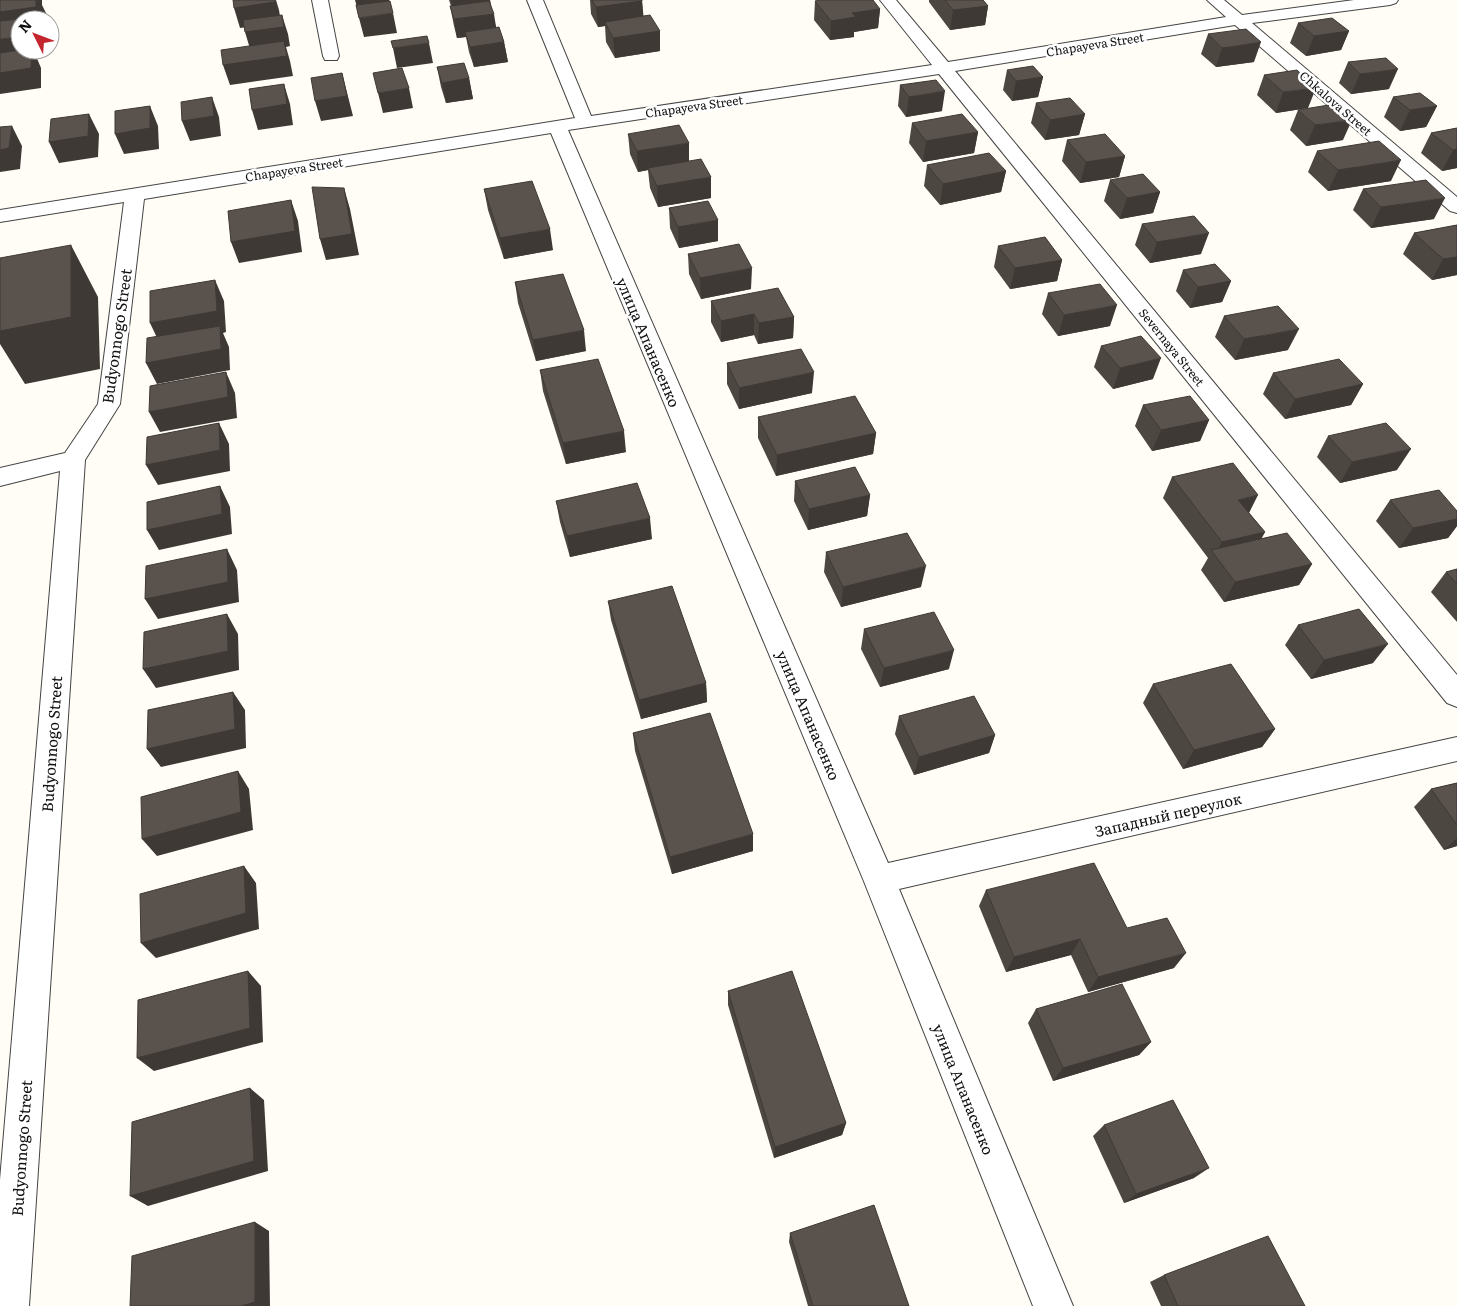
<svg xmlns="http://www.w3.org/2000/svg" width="1457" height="1306" font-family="Literata,serif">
<rect width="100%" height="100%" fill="#fffdf5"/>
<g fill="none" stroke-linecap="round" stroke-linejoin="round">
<g stroke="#444" stroke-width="2">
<path id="minor" d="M 312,0 L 328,0 L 339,56 L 337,60 L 325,60 L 323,56 Z
M 527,0 L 543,0 L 591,116 L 932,65 L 880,0 L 896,0 L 948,62 L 1226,17 L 1207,0 L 1224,0 L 1242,15 L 1354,0 L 1398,0 L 1396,3 L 1390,5 L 1252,23 L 1457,197 L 1457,213 L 1450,211 L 1235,25 L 955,71 L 1457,675 L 1457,707 L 1447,703 L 939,74 L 568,130 L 888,863 L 1457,737 L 1457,761 L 899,889 L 1073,1306 L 1033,1306 L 863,879 L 551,133 L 144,199 L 120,404 L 85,460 L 29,1306 L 0,1306 L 0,1180 L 60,471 L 0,486 L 0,468 L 65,453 L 98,404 L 124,202 L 0,222 L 0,210 L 575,118 Z"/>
</g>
<use href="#minor" fill="#fff" fill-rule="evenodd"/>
</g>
<path fill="#4d4742" d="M 449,0 L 490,0 L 496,28 L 504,42 L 508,62 L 474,67 L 469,52 L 466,37 L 457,38 L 454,26 L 450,6 L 451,6 Z
M 590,0 L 642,0 L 643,16 L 660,31 L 660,51 L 615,58 L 606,42 L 605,26 L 598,27 L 591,14 Z
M 929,0 L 983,0 L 988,6 L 985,25 L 950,30 L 929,2 Z
M 815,1 L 880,9 L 878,28 L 854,32 L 854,37 L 830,40 L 814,20 Z
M 1298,23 L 1349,31 L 1341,50 L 1306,56 L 1290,43 Z
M 1208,34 L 1254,62 L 1216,67 L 1201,54 Z
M 1348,62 L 1389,89 L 1351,94 L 1339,83 Z
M 437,67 L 469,78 L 473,99 L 446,103 L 441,87 Z
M 1007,70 L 1043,77 L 1038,97 L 1012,101 L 1003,90 Z
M 1264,75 L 1308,108 L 1276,113 L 1257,95 Z
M 900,85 L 942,111 L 906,117 L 898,106 Z
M 1393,97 L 1437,106 L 1426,127 L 1400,131 L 1384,117 Z
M 1036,103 L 1085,114 L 1079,135 L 1045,140 L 1031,123 Z
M 1298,110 L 1343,140 L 1306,146 L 1290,130 Z
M 912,123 L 978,132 L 974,153 L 923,162 L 909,143 Z
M 1457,128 L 1457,168 L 1442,171 L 1421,153 L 1431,133 Z
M 628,134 L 689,161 L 711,198 L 658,207 L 650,188 L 648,170 L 638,172 L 630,154 Z
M 1067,140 L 1125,156 L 1119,177 L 1080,183 L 1062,161 Z
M 1317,151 L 1391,181 L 1328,191 L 1308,172 Z
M 927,165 L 1006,171 L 1001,192 L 940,205 L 924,186 Z
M 1110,180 L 1160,192 L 1153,213 L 1120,219 L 1104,201 Z
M 484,189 L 553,250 L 504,259 L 488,210 Z
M 1363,189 L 1434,219 L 1371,228 L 1353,210 Z
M 669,208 L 718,241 L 679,248 L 670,228 Z
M 1142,224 L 1201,254 L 1150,263 L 1135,245 Z
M 1457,225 L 1457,275 L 1432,280 L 1403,254 L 1414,233 Z
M 998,246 L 1062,260 L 1057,281 L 1010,289 L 994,267 Z
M 688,254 L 751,289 L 701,299 L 689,274 Z
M 1183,270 L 1231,281 L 1222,302 L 1190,308 L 1176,291 Z
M 515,282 L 586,351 L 536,361 L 518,303 Z
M 1048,293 L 1110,326 L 1058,336 L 1042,314 Z
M 711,301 L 794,317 L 793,338 L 758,344 L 754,335 L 721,342 L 711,322 Z
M 1224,316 L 1288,350 L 1235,360 L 1215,337 Z
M 1101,346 L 1153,379 L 1113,389 L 1094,367 Z
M 727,363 L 812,393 L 739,409 L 727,384 Z
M 540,370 L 626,452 L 566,464 L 543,391 Z
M 1273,373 L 1363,384 L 1351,405 L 1285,419 L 1263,394 Z
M 1143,405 L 1209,420 L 1200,441 L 1152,451 L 1135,426 Z
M 758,417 L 876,433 L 873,454 L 776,476 L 758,438 Z
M 1328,436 L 1397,470 L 1340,483 L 1317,457 Z
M 1172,477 L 1249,513 L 1265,532 L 1261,538 L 1312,564 L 1299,585 L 1224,602 L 1201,570 L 1208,558 L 1163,498 Z
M 795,481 L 870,495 L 867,516 L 808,530 L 794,501 Z
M 1390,500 L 1457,519 L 1457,526 L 1448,538 L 1399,548 L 1376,521 Z
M 556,501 L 652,539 L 570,557 L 560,522 Z
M 826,552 L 921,587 L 841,607 L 824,572 Z
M 1457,569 L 1457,622 L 1431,592 L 1446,572 Z
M 608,601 L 706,683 L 707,702 L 641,719 L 611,620 Z
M 1298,625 L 1373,663 L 1311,679 L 1285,645 Z
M 864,629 L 949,669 L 880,687 L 861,649 Z
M 1153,684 L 1275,729 L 1262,747 L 1183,769 L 1143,703 Z
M 899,716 L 995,735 L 989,753 L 914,775 L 895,734 Z
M 633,733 L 753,851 L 672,874 L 635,751 Z
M 1457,783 L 1457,846 L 1444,850 L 1414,807 L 1431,789 Z
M 986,890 L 1127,928 L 1174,968 L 1088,992 L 1071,955 L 1006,972 L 979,906 Z
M 728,991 L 846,1123 L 842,1135 L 774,1158 L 728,1005 Z
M 1036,1009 L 1151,1042 L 1139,1055 L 1053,1081 L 1028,1023 Z
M 1104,1125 L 1194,1178 L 1124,1203 L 1093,1136 Z
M 790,1233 L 909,1306 L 808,1306 L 789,1242 Z
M 1164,1275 L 1305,1306 L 1161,1306 L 1150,1282 Z"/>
<path fill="#3f3936" d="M 0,0 L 42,0 L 42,5 L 46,13 L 45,20 L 20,20 L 0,33 Z
M 276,0 L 279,10 L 281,22 L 240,28 L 234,8 Z
M 355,0 L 389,0 L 391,7 L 358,11 Z
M 451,0 L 490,0 L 491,9 L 454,14 Z
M 642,1 L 644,21 L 605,22 L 605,26 L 598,27 L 596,7 Z
M 988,6 L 985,25 L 950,30 L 953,10 Z
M 880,9 L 878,28 L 854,32 L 854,37 L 830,40 L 831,21 L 852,13 Z
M 393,13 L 397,33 L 364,37 L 359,18 Z
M 494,14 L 497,33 L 465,32 L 466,37 L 457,38 L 454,19 Z
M 282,15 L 288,34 L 290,46 L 286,47 L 290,61 L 293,76 L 230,85 L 223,65 L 251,52 L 245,32 Z
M 660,31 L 660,51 L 615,58 L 613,38 Z
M 1349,31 L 1341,50 L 1306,56 L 1314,36 Z
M 20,37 L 20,50 L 38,50 L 37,56 L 36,56 L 41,68 L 41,88 L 0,94 L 0,39 Z
M 504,42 L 508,62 L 474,67 L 470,47 Z
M 1261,42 L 1254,62 L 1216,67 L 1222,48 Z
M 429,43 L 433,63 L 397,68 L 393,48 Z
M 1398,69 L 1389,89 L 1351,94 L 1360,74 Z
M 342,73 L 353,116 L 321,121 L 315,101 Z
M 1043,77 L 1038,97 L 1012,101 L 1016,81 Z
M 469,78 L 473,99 L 446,103 L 442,83 Z
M 284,84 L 290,104 L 293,125 L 258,130 L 252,110 Z
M 409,88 L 413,108 L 383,113 L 378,93 Z
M 1316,88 L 1308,108 L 1276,113 L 1283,92 Z
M 945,91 L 942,111 L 906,117 L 909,97 Z
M 212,97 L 219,117 L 221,136 L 190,141 L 182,121 Z
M 150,106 L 158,126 L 159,149 L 124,154 L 115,134 Z
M 1437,106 L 1426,127 L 1400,131 L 1410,110 Z
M 89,114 L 99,134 L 98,157 L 59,163 L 49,142 Z
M 1085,114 L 1079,135 L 1045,140 L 1050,120 Z
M 1352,120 L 1343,140 L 1306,146 L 1315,125 Z
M 12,126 L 22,146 L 20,169 L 0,172 L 0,150 Z
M 978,132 L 974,153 L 923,162 L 926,141 Z
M 689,143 L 689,163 L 648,168 L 648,170 L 638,172 L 637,151 Z
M 1457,149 L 1457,168 L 1442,171 L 1453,150 Z
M 1125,156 L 1119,177 L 1080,183 L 1086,162 Z
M 1401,160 L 1391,181 L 1328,191 L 1338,170 Z
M 1006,171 L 1001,192 L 940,205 L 943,184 Z
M 711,177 L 711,198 L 658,207 L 657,186 Z
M 344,188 L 350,209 L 359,255 L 326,260 L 320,239 Z
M 1160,192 L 1153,213 L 1120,219 L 1127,198 Z
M 1445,198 L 1434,219 L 1371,228 L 1381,207 Z
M 291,200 L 298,221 L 302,252 L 239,263 L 231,242 Z
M 718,220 L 718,241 L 679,248 L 678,227 Z
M 550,229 L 553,250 L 504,259 L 500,238 Z
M 1209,233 L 1201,254 L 1150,263 L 1157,242 Z
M 71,245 L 98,297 L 100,369 L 25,384 L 0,344 L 0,331 Z
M 1457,257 L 1457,275 L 1432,280 L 1443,259 Z
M 1062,260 L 1057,281 L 1010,289 L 1015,268 Z
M 752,268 L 751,289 L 701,299 L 700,278 Z
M 215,280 L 224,301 L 226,332 L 223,333 L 229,347 L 230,370 L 157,384 L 146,363 L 160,344 L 150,323 Z
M 1231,281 L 1222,302 L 1190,308 L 1198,287 Z
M 1117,305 L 1110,326 L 1058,336 L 1064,315 Z
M 754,314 L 754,335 L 721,342 L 721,321 Z
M 794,317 L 793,338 L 758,344 L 759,323 Z
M 1299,329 L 1288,350 L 1235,360 L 1244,339 Z
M 584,330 L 586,351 L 536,361 L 533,340 Z
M 1161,358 L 1153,379 L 1113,389 L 1120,368 Z
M 226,372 L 235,393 L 237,418 L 160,432 L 149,412 Z
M 814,372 L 812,393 L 739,409 L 739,388 Z
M 1363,384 L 1351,405 L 1285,419 L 1295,399 Z
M 1209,420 L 1200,441 L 1152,451 L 1161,430 Z
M 219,423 L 229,444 L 230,471 L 158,485 L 146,465 Z
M 624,431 L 626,452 L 566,464 L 563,443 Z
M 876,433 L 873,454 L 776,476 L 777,455 Z
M 1411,449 L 1397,470 L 1340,483 L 1352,462 Z
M 220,486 L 230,507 L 232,534 L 159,550 L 147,530 Z
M 870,495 L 867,516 L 808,530 L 809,509 Z
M 1258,495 L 1248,515 L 1238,500 Z
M 650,518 L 652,539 L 570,557 L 567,536 Z
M 1457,519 L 1457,526 L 1448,538 L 1399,548 L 1413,528 Z
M 1265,532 L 1254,553 L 1215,555 L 1222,542 Z
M 227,549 L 237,570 L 239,602 L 158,619 L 145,599 Z
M 1312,564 L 1299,585 L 1224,602 L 1235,582 Z
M 926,566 L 921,587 L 841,607 L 843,587 Z
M 227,614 L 238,634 L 239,670 L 156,688 L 143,669 Z
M 1388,644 L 1373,663 L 1311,679 L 1324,660 Z
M 954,650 L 949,669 L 880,687 L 884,668 Z
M 706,683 L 707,702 L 641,719 L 639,700 Z
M 233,692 L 245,710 L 246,748 L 161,767 L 147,749 Z
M 1275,729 L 1262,747 L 1183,769 L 1194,750 Z
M 995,735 L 989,753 L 914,775 L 919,757 Z
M 238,771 L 249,789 L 253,830 L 157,856 L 142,839 Z
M 753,834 L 753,851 L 672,874 L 670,857 Z
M 1457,838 L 1457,846 L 1444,850 Z
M 244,866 L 256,883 L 259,929 L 156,958 L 141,943 Z
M 1080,939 L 1071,955 L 1006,972 L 1014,957 Z
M 1186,953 L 1174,968 L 1088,992 L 1098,977 Z
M 248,971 L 261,986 L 263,1042 L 154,1071 L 137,1058 Z
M 1151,1042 L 1139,1055 L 1053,1081 L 1063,1068 Z
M 250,1088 L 264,1100 L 268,1171 L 148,1206 L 130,1196 Z
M 846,1123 L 842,1135 L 774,1158 L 775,1147 Z
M 1209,1168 L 1194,1178 L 1124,1203 L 1136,1194 Z
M 255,1222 L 269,1231 L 270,1306 L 242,1306 Z"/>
<path fill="#5a524d" stroke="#3f3936" d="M 0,0 L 36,0 L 36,7 L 0,12 Z
M 233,0 L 275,0 L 275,2 L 234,8 Z
M 592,0 L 642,0 L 642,1 L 596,7 Z
M 820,0 L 873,0 L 880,9 L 852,13 L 856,17 L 831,21 L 815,1 Z
M 945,0 L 983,0 L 988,6 L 953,10 Z
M 390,1 L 393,13 L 359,18 L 356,5 Z
M 489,1 L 494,14 L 454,19 L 450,6 Z
M 282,15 L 284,27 L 245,32 L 243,20 Z
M 650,15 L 660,31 L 613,38 L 605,22 Z
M 30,18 L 30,20 L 20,20 L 20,37 L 0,39 L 0,21 Z
M 1332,18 L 1349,31 L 1314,36 L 1298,23 Z
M 499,27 L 504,42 L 470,47 L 465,32 Z
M 1246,29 L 1261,42 L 1222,48 L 1208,34 Z
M 427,36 L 429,43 L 393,48 L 391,41 Z
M 284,41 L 287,56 L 223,65 L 221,50 Z
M 20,50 L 32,50 L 31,68 L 0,73 L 0,53 Z
M 1386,58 L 1398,69 L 1360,74 L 1348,62 Z
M 464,63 L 469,78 L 442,83 L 437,67 Z
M 1033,66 L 1043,77 L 1016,81 L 1007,70 Z
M 402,68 L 409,88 L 378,93 L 373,73 Z
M 1297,70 L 1316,88 L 1283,92 L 1264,75 Z
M 342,73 L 347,96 L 315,101 L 311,78 Z
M 936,80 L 945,91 L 909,97 L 900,85 Z
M 284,84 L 287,104 L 252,110 L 249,89 Z
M 1420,93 L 1437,106 L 1410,110 L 1393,97 Z
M 212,97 L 214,116 L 182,121 L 181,102 Z
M 1070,98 L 1085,114 L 1050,120 L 1036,103 Z
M 1335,104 L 1352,120 L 1315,125 L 1298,110 Z
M 150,106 L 150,128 L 115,134 L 115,111 Z
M 89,114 L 88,136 L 49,142 L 51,119 Z
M 962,114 L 978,132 L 926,141 L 912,123 Z
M 679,125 L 689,143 L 637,151 L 628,134 Z
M 12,126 L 9,148 L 0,150 L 0,127 Z
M 1457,128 L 1457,149 L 1453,150 L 1431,133 Z
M 1105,134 L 1125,156 L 1086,162 L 1067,140 Z
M 1379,141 L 1401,160 L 1338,170 L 1317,151 Z
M 989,153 L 1006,171 L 943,184 L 927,165 Z
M 701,159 L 711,177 L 657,186 L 648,168 Z
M 1143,174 L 1160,192 L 1127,198 L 1110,180 Z
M 1426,180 L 1445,198 L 1381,207 L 1363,189 Z
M 532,181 L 550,229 L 500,238 L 484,189 Z
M 312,187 L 344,188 L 352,234 L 320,239 Z
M 291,200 L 295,231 L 231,242 L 228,211 Z
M 708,201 L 718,220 L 678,227 L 669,208 Z
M 1194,216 L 1209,233 L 1157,242 L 1142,224 Z
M 1457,225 L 1457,257 L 1443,259 L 1414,233 Z
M 1045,237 L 1062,260 L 1015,268 L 998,246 Z
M 739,244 L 752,268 L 700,278 L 688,254 Z
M 71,245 L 71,317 L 0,331 L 0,258 Z
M 1215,264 L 1231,281 L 1198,287 L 1183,270 Z
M 563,274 L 584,330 L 533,340 L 515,282 Z
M 215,280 L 217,311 L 150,323 L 150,291 Z
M 1100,284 L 1117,305 L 1064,315 L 1048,293 Z
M 778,288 L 794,317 L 759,323 L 754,314 L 721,321 L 711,301 Z
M 1278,306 L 1299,329 L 1244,339 L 1224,316 Z
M 220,326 L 221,349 L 146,363 L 147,338 Z
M 1141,336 L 1161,358 L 1120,368 L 1101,346 Z
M 801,349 L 814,372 L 739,388 L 727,363 Z
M 598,359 L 624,431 L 563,443 L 540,370 Z
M 1339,359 L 1363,384 L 1295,399 L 1273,373 Z
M 226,372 L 228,397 L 149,412 L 150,386 Z
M 855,396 L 876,433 L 777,455 L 758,417 Z
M 1190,396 L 1209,420 L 1161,430 L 1143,405 Z
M 219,423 L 220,450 L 146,465 L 147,437 Z
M 1386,423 L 1411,449 L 1352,462 L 1328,436 Z
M 1233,463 L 1258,495 L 1238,500 L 1265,532 L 1222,542 L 1172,477 Z
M 855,467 L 870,495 L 809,509 L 795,481 Z
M 637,483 L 650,518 L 567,536 L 556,501 Z
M 220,486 L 222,514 L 147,530 L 147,502 Z
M 1439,490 L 1457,511 L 1457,519 L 1413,528 L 1390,500 Z
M 907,533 L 926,566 L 843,587 L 826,552 Z
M 1287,533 L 1312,564 L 1235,582 L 1211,550 Z
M 227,549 L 228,582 L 145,599 L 146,566 Z
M 1457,569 L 1457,584 L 1446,572 Z
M 672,586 L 706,683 L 639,700 L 608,601 Z
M 1359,609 L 1388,644 L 1324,660 L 1298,625 Z
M 934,612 L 954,650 L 884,668 L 864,629 Z
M 227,614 L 228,651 L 143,669 L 144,632 Z
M 1231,664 L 1275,729 L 1194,750 L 1153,684 Z
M 233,692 L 235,729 L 147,749 L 148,710 Z
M 974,696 L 995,735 L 919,757 L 899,716 Z
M 710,713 L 753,834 L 670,857 L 633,733 Z
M 238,771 L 241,812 L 142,839 L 141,797 Z
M 1457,783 L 1457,825 L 1431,789 Z
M 1094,863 L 1127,928 L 1167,918 L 1186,953 L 1098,977 L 1080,939 L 1014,957 L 986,890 Z
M 244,866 L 246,913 L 141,943 L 140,894 Z
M 248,971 L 250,1028 L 137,1058 L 138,1000 Z
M 792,971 L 846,1123 L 775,1147 L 728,991 Z
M 1122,984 L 1151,1042 L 1063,1068 L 1036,1009 Z
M 250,1088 L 254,1161 L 130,1196 L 132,1122 Z
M 1173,1100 L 1209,1168 L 1136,1194 L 1104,1125 Z
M 874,1205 L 909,1306 L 813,1306 L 790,1233 Z
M 255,1222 L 255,1302 L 242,1306 L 130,1306 L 132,1256 Z
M 1268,1236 L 1305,1306 L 1178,1306 L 1164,1275 Z"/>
<g text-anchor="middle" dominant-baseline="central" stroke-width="5" stroke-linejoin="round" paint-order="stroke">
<g font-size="12" fill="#111" stroke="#fff">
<text transform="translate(1095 44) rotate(-9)">Chapayeva Street</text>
<text transform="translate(1336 103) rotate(41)">Chkalova Street</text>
<text transform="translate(694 106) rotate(-8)">Chapayeva Street</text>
<text transform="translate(294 169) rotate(-9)">Chapayeva Street</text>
<text transform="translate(1172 347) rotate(51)">Severnaya Street</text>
</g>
<g font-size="15" fill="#111" stroke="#fff">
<text transform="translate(116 336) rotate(-82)">Budyonnogo Street</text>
<text transform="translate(649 342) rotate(67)">улица Апанасенко</text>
<text transform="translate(809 715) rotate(67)">улица Апанасенко</text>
<text transform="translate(51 744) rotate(-86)">Budyonnogo Street</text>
<text transform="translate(1168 814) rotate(-13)">Западный переулок</text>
<text transform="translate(964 1089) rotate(68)">улица Апанасенко</text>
<text transform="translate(21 1148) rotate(-86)">Budyonnogo Street</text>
</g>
</g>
<g transform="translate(35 35) rotate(312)"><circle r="24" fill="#ffffff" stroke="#a0a0a0"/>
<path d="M0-4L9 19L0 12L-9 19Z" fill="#c4262e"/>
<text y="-8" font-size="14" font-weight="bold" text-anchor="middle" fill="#111111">N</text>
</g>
</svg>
